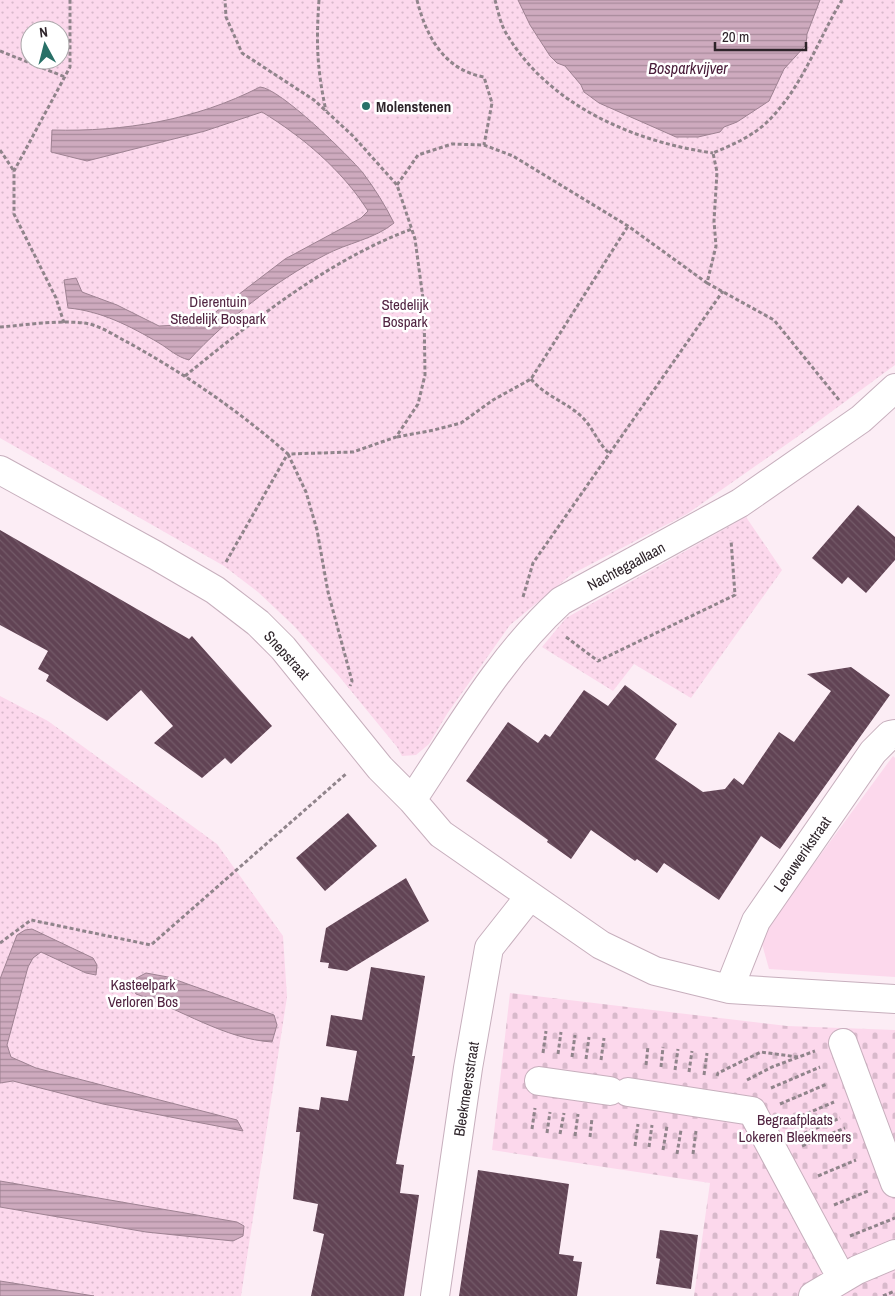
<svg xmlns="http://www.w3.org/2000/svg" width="895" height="1296" font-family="'Archivo Narrow',sans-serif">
<defs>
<pattern id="cemetery-stones" width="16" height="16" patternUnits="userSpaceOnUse" patternTransform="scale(1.25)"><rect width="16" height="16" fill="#fcd8ec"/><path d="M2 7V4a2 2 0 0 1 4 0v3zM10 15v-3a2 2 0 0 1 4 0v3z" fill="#d8b9cb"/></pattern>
<pattern id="park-dots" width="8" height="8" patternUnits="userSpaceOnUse" patternTransform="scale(1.25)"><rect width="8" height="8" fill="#fcd8ec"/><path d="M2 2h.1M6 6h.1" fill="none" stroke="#d8b9cb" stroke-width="1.8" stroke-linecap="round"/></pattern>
<pattern id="water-rules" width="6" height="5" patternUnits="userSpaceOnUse" patternTransform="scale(1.25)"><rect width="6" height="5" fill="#ceaabe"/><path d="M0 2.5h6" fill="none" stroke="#a88a9b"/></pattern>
<pattern id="building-back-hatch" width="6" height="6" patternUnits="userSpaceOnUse" patternTransform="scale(1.25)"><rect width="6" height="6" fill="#614354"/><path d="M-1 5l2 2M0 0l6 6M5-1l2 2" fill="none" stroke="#745b69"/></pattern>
</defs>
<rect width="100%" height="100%" fill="#fcedf5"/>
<path fill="#fcd8ec" d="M 893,756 L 895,758 L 895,977 L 769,969 L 760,937 Z"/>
<path fill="url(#cemetery-stones)" d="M 510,993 L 787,1026 L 895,1030 L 895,1296 L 694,1296 L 710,1183 L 492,1150 Z"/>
<path fill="url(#park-dots)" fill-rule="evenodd" d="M 0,0 L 895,0 L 895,365 L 797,437 L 687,514 L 572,574 L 510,625 L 447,714 L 429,744 L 416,755 L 402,756 L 397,747 L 338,675 L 294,626 L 258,592 L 224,566 L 0,438 ZM 30,30 L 60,30 L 60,60 L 30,60 Z
M 746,517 L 782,570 L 691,698 L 634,664 L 613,691 L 542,647 L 566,618 Z
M 0,696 L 48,721 L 217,844 L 283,936 L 287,997 L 241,1296 L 0,1296 Z"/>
<path fill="url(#water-rules)" stroke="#9e8292" d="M 518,0 L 820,0 L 807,34 L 806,45 L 784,69 L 769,101 L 737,122 L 724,127 L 720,132 L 698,137 L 676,137 L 599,103 L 584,92 L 581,85 L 565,66 L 557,63 L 550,56 L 530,25 Z
M 260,87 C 280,88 349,156 363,173 C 375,189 385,205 394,223 C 375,239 347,243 325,255 C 274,282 228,318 189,360 C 177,357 169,349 159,343 C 130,326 101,311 68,308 L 64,280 L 76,278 L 82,292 L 117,305 L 159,326 L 200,324 L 285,259 L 361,218 L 368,211 C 342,170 303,137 262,112 L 205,131 L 87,161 L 51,152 L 52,130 C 124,132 196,120 260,87 Z
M 32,929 L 93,958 L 97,965 L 96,975 L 86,973 L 41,952 L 33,958 L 28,967 L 7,1045 L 11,1057 L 36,1068 L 237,1120 L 243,1131 L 103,1104 L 13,1081 L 0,1083 L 0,979 L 17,935 L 25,930 Z
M 146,973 L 168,977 L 274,1015 L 277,1025 L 272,1042 C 224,1039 181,1009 136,994 L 129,982 Z
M 0,1181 L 237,1222 L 244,1226 L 243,1236 L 233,1241 L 146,1232 L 0,1207 Z
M 0,1281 L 94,1296 L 0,1296 Z"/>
<path fill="url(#building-back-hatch)" d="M 858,505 L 895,537 L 895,560 L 866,593 L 848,577 L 842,584 L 812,558 Z
M 0,530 L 189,639 L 192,636 L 272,726 L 231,764 L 225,758 L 202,778 L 154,743 L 173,726 L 141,690 L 107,721 L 46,681 L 49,675 L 38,669 L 48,651 L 0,625 Z
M 851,667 L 890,695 L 780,849 L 761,836 L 719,900 L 664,863 L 657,873 L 637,859 L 635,861 L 591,830 L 571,859 L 547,842 L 548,840 L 466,781 L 508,722 L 538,743 L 545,734 L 550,737 L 584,690 L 608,706 L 625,685 L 677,724 L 655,759 L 703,792 L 725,789 L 734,778 L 743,785 L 779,732 L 794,742 L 831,691 L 807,674 Z
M 348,813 L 377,846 L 325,891 L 296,858 Z
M 406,878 L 429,921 L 347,971 L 328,968 L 329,963 L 320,962 L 326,928 Z
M 371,967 L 425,976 L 412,1056 L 415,1056 L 396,1164 L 404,1165 L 400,1193 L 419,1195 L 404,1296 L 311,1296 L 324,1234 L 313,1231 L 318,1204 L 293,1199 L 300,1132 L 296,1132 L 299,1107 L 319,1110 L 321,1097 L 348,1101 L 357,1051 L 326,1046 L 331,1015 L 362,1020 Z
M 478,1170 L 569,1184 L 559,1254 L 574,1256 L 573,1261 L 582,1262 L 577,1296 L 459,1296 Z
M 660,1230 L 698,1235 L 691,1289 L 656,1284 L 660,1259 L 656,1258 Z"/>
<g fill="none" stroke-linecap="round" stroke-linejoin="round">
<g stroke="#c7afbd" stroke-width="30">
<path id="minor" d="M 0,470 L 155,555 L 215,590 L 258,623 L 283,648 L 380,768 L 412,800 L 441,834 L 601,945 L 655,971 L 729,989 L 895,999
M 412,800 C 458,731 500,657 561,601 L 740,503 L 861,419 L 895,388
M 729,989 L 756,921 L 873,752 L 890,735 L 895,734
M 843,1043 L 895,1183
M 539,1081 L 610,1091
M 628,1092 L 752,1111 L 842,1279
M 435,1296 L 468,1068 L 489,948 L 530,896
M 813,1296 L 857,1270 L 895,1254"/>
</g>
<path stroke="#90848b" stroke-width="3" stroke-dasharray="4 2.5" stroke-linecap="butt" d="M 319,0 C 316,43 317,69 326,111
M 417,0 C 426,36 444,70 484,77 L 492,103 L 484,145
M 495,0 C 498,10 500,23 506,33 C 548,105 634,142 713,153
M 0,51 L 65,77
M 0,150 L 14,171
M 397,185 L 418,155 L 452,144 L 484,145 L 513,156 L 628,226 L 707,283 L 716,246 L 714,221 L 717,172 L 713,153 C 732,145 751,137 766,123 C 802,89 817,41 842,0
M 707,283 L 774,320 L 839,400
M 64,323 L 56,298 L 14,214 L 14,171 L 70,67 L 70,0
M 0,327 C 27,325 56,320 84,323 C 100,325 115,336 129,343 C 185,374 239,411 288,454 L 353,452 L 396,437 L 418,404 L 425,375 L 424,306 L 415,239 L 397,185 L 353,136 L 314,100 L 242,53 L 226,17 L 225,0
M 185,376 C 254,320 328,260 412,229
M 531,379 C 545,396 566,402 581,416 C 593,427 598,444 610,454
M 397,437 L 434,430 L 461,423 L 493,400 L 531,379 L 628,226
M 288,454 L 306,492 L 317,530 L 328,592 L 352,681 L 350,686
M 226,562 L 287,455
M 523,597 L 533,563 L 723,291
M 566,637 L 598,661 L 735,595 L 731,540
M 0,943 L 31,920 L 151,945 L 347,773
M 543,1053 L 546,1031
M 558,1054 L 561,1032
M 572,1057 L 575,1035
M 586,1059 L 589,1037
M 601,1060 L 604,1038
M 646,1065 L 648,1046
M 661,1067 L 663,1047
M 675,1070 L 678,1049
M 689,1072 L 692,1051
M 704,1075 L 707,1053
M 717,1076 L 718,1073 L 761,1052 L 798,1057
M 747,1080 L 772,1067 L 815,1051
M 771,1088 L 820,1067
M 780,1104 L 827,1084
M 789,1121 L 834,1102
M 532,1129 L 535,1108
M 547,1133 L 550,1112
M 560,1134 L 564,1113
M 575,1136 L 578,1114
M 798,1136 L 840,1118
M 590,1137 L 592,1118
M 635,1146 L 638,1124
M 802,1146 L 845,1128
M 649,1147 L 652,1125
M 663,1150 L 667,1126
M 677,1154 L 681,1130
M 693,1154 L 696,1131
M 818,1176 L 856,1160
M 834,1205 L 868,1191
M 850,1236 L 895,1218
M 883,1296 L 895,1291"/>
<use href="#minor" stroke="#fff" stroke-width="28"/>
</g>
<circle fill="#287067" stroke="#fff" stroke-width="2" cx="366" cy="106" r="5"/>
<g text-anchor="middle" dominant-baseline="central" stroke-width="5" stroke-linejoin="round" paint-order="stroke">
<g font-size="15" font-weight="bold" fill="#2e242a" stroke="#fff" text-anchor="start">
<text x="376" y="106">Molenstenen</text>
</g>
<g font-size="15" fill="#512441" stroke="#fff">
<text x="218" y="301">Dierentuin<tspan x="218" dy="17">Stedelijk Bospark</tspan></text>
<text x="405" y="304">Stedelijk<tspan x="405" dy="17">Bospark</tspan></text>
<text x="143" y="984">Kasteelpark<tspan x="143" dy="17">Verloren Bos</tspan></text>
<text x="795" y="1119">Begraafplaats<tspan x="795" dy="17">Lokeren Bleekmeers</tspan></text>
</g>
<g font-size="15" fill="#2e242a" stroke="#fff">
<text transform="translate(626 566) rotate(-28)">Nachtegaallaan</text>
<text transform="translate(287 655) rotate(48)">Snepstraat</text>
<text transform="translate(802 854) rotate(-55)">Leeuwerikstraat</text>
<text transform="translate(466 1089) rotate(-81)">Bleekmeersstraat</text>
</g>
<g font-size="16" font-style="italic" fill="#491c39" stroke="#fff">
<text x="688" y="68">Bosparkvijver</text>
</g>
</g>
<g transform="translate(45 45) rotate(353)"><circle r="24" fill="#ffffff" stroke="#aba7aa"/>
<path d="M0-4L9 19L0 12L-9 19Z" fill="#287067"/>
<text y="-8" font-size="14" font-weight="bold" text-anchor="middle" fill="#2e242a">N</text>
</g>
<path d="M715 42v8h91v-8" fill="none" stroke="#2e242a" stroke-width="2.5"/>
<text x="722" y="42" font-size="15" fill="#2e242a" stroke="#ffffff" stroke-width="4" paint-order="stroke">20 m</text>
</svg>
